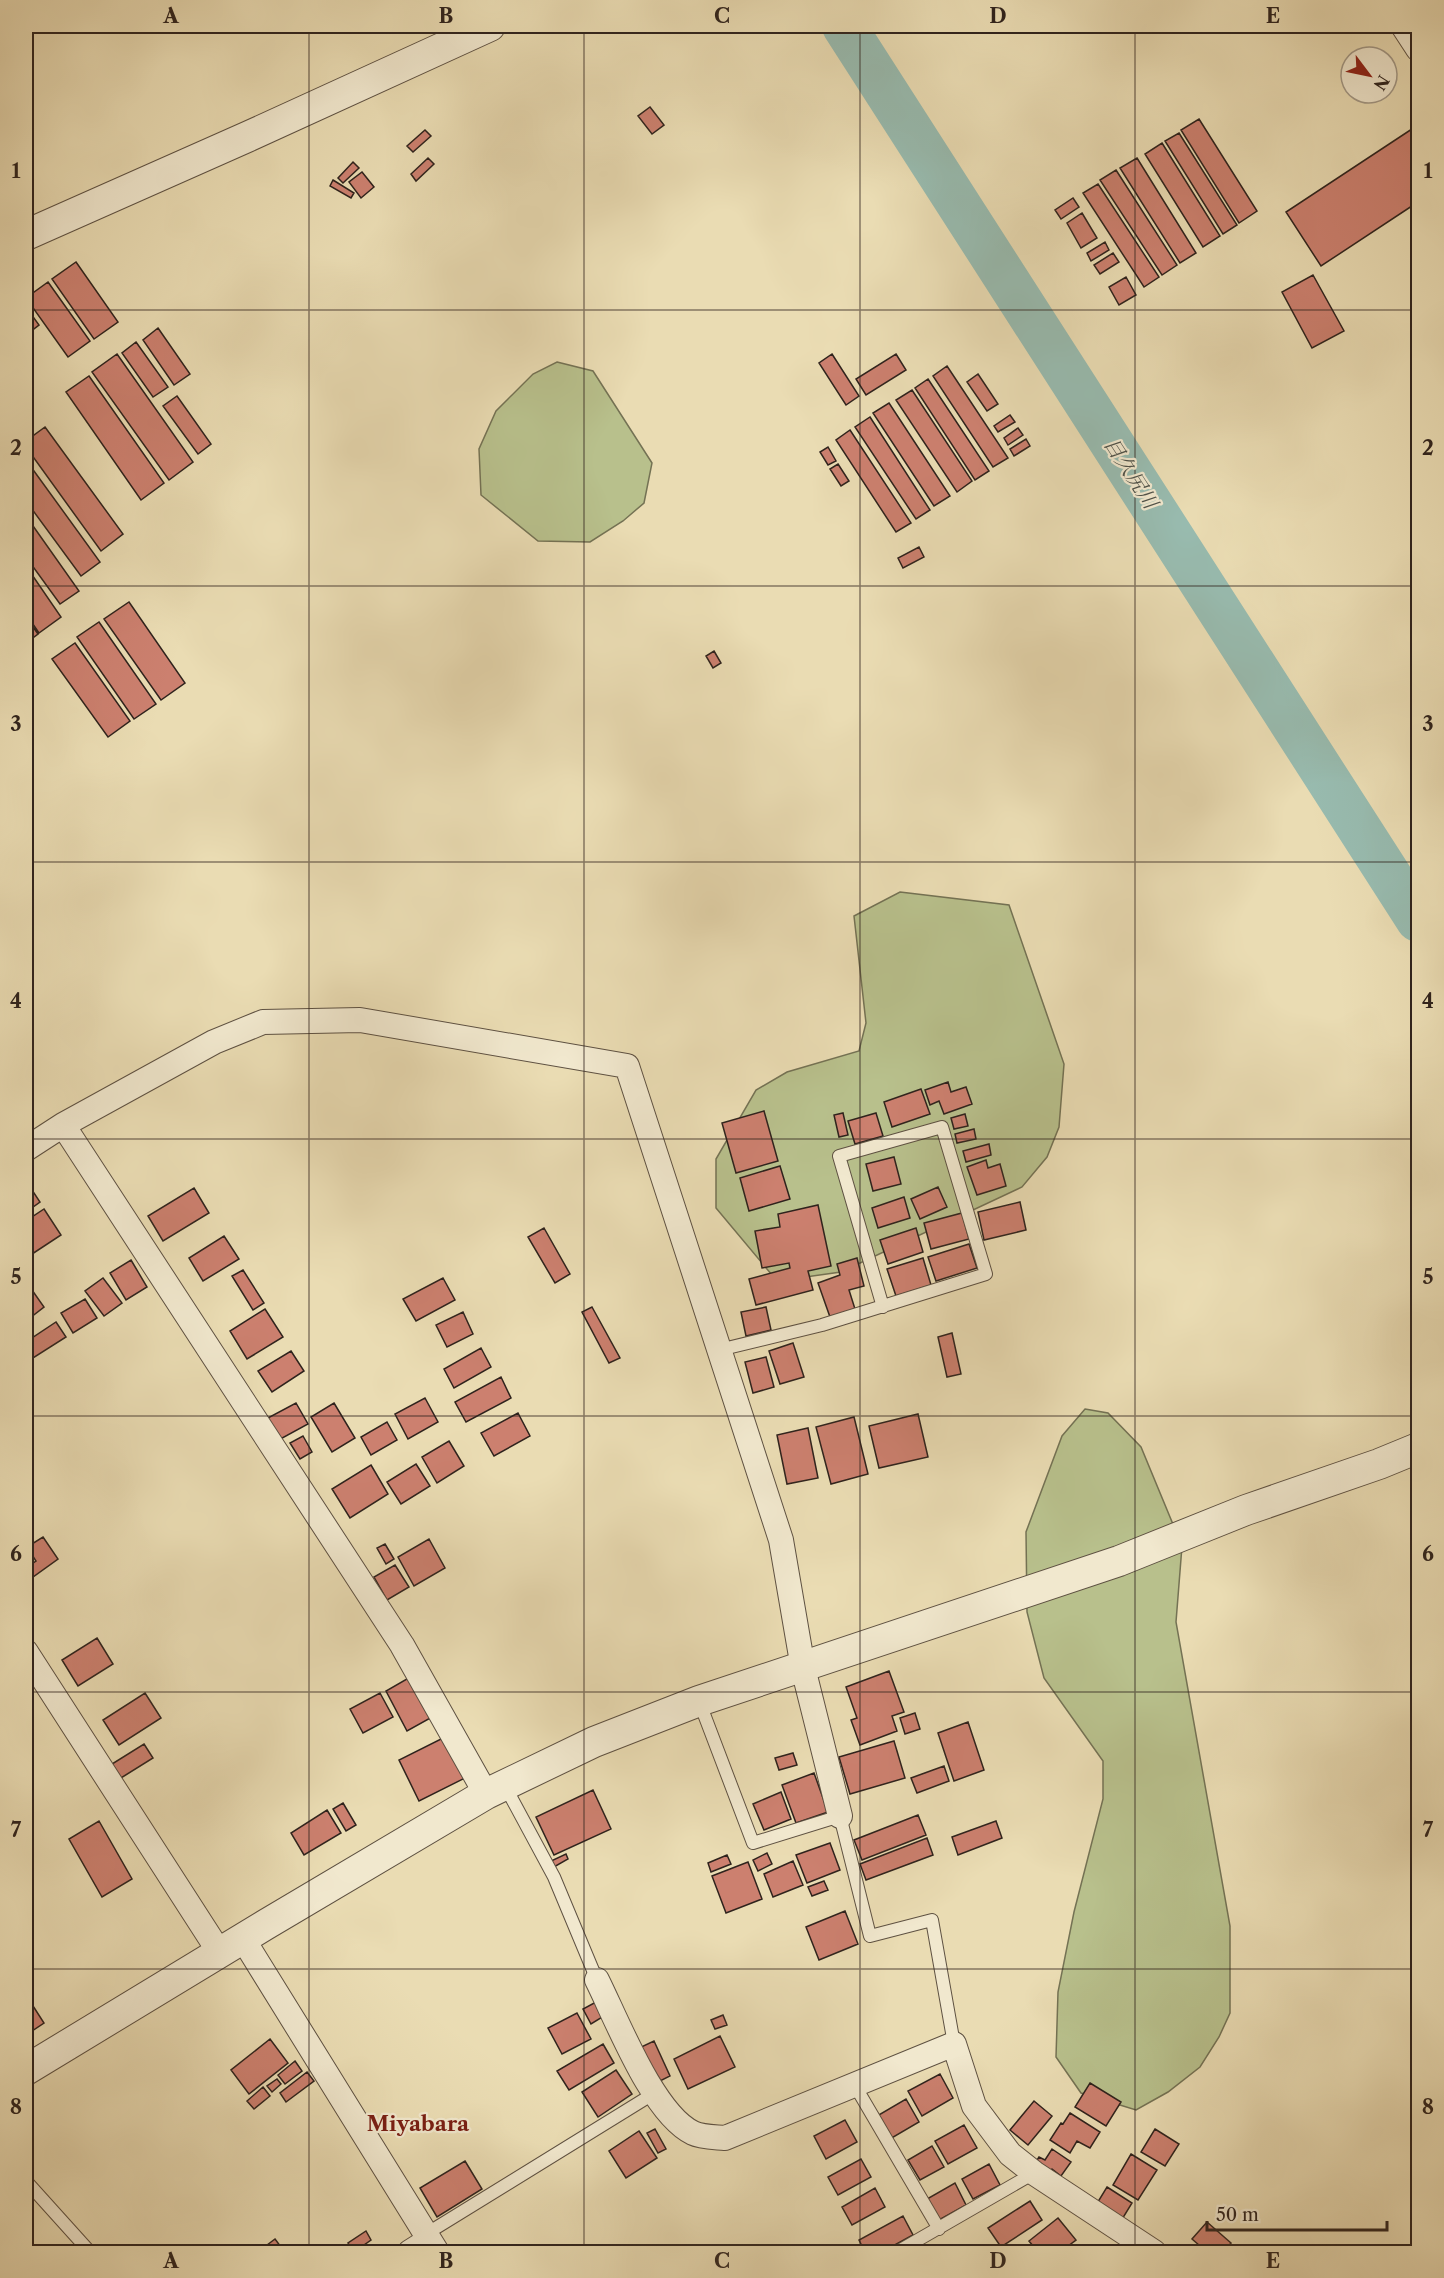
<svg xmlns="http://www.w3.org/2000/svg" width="1444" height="2278" font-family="'Libre Caslon Text','Noto Serif JP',serif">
<rect width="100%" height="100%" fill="#eadcb3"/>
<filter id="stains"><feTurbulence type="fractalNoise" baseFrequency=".00333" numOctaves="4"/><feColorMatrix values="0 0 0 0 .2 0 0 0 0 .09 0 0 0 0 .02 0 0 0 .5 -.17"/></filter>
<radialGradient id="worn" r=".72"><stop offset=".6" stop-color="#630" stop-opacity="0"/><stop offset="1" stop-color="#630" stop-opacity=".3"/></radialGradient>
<path fill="#b8c08c" stroke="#747254" stroke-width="1.5" d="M 557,362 L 593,371 L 652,463 L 644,503 L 623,521 L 590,542 L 538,541 L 481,495 L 479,449 L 496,411 L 533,374 Z
M 900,892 L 1009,905 L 1064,1064 L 1059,1127 L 1047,1157 L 1022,1187 L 841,1272 L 777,1281 L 716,1208 L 716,1159 L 756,1090 L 787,1072 L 859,1051 L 866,1023 L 854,916 Z
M 1085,1409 L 1108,1413 L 1141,1447 L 1182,1546 L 1176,1622 L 1230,1926 L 1230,2013 L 1219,2037 L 1200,2067 L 1168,2092 L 1136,2110 L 1081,2093 L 1056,2057 L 1058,1992 L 1074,1912 L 1103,1799 L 1103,1761 L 1044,1678 L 1027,1612 L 1026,1532 L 1062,1436 Z"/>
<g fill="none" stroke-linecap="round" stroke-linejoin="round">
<path stroke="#98bbaf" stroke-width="44" d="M 844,26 L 1418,920"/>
</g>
<path fill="#cc806f" stroke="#2f231d" stroke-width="1.5" d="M 650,107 L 664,125 L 652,134 L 638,116 Z
M 1199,119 L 1257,211 L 1239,223 L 1181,130 Z
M 1418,125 L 1418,202 L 1321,266 L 1286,212 Z
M 425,130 L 431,136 L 413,152 L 407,146 Z
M 1179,133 L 1237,225 L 1223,234 L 1165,141 Z
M 1162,143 L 1220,236 L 1203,247 L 1145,154 Z
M 428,158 L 434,164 L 416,181 L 411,174 Z
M 1137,158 L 1196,253 L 1180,263 L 1120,168 Z
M 353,162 L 359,168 L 343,183 L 338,178 Z
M 1116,170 L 1177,265 L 1162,275 L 1100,180 Z
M 362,172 L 374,187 L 361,198 L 349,182 Z
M 333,180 L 354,193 L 351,198 L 330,186 Z
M 1098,184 L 1159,277 L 1144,287 L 1083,193 Z
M 1073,198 L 1079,207 L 1061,219 L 1055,210 Z
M 1082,213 L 1097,238 L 1081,248 L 1067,223 Z
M 1105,242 L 1109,250 L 1091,261 L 1087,253 Z
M 1113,253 L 1119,262 L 1100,274 L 1094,265 Z
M 76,262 L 118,322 L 94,339 L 52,279 Z
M 1313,275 L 1344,331 L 1312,348 L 1282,292 Z
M 1126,277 L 1136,295 L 1119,305 L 1109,287 Z
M 48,282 L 90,341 L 68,357 L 26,298 Z
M 26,307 L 39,325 L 26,335 Z
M 158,328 L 190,374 L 174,385 L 143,340 Z
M 136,342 L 168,387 L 153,397 L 122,353 Z
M 117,354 L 193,462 L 169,480 L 92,372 Z
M 832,354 L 859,396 L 846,405 L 819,363 Z
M 896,354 L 906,370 L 866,395 L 856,379 Z
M 947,366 L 1008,458 L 993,467 L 933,376 Z
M 978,374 L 998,404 L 987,411 L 967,382 Z
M 89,376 L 164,483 L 141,500 L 66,392 Z
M 928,379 L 989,471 L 975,480 L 915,388 Z
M 912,390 L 972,481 L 957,492 L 896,400 Z
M 177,396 L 211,444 L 198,454 L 163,406 Z
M 889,403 L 950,496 L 934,506 L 873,413 Z
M 1010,415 L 1015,422 L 998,432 L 994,426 Z
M 870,417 L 930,510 L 916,519 L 855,427 Z
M 45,427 L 123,534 L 101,551 L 26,447 L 26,441 Z
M 1018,428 L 1023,435 L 1008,445 L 1004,438 Z
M 850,430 L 911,523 L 896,532 L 836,440 Z
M 1026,439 L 1030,446 L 1014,456 L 1010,449 Z
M 828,447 L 836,461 L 828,465 L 820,452 Z
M 26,460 L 100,562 L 81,576 L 26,501 Z
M 838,464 L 849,481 L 841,486 L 830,469 Z
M 26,516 L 79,591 L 60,604 L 26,557 Z
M 919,547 L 924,557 L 903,568 L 898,558 Z
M 26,566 L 61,617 L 39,633 L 26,614 Z
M 129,602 L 185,683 L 161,700 L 104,619 Z
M 26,617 L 38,634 L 26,643 Z
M 99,622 L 156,704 L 134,719 L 77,637 Z
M 75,643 L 130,721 L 108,737 L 52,659 Z
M 714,651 L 721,663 L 713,668 L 706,656 Z
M 948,1082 L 951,1092 L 966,1087 L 972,1104 L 944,1114 L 939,1101 L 930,1105 L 925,1090 Z
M 921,1089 L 930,1114 L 892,1127 L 884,1102 Z
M 764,1111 L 778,1161 L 736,1173 L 722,1123 Z
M 843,1113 L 848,1135 L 839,1137 L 834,1115 Z
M 876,1113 L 883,1136 L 855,1144 L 848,1121 Z
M 965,1114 L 968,1126 L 954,1129 L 951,1118 Z
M 974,1129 L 976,1139 L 957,1143 L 955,1134 Z
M 989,1144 L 991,1155 L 966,1162 L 963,1151 Z
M 894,1157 L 901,1184 L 873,1191 L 866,1164 Z
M 986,1160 L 988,1168 L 1000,1164 L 1006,1186 L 977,1195 L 967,1167 Z
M 780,1166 L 790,1199 L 749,1211 L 740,1178 Z
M 30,1187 L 40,1202 L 26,1212 L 26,1191 Z
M 938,1187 L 947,1207 L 920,1219 L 911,1199 Z
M 194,1188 L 209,1213 L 163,1241 L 148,1216 Z
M 904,1197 L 910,1218 L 878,1228 L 872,1208 Z
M 1020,1202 L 1026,1230 L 984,1240 L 978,1212 Z
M 818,1205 L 831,1266 L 808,1271 L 813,1290 L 756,1305 L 749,1279 L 790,1268 L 789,1263 L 762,1268 L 755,1231 L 780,1227 L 778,1214 Z
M 44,1209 L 61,1235 L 26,1258 L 26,1221 Z
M 962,1213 L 969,1239 L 931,1249 L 924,1223 Z
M 544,1228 L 570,1274 L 555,1283 L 528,1237 Z
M 916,1228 L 923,1252 L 888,1264 L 880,1240 Z
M 224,1236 L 239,1259 L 203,1281 L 189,1258 Z
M 969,1244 L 977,1268 L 936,1281 L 928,1257 Z
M 857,1258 L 864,1286 L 849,1290 L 855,1309 L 830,1317 L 818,1283 L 840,1275 L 837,1264 Z
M 923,1258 L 931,1285 L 896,1296 L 887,1269 Z
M 131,1260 L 147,1287 L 126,1300 L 110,1273 Z
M 243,1270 L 264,1303 L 253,1310 L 232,1276 Z
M 103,1278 L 122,1303 L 104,1316 L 85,1291 Z
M 443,1278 L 455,1300 L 416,1321 L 403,1299 Z
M 32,1290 L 44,1307 L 26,1321 L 26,1295 Z
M 85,1299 L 97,1318 L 73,1333 L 61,1313 Z
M 592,1307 L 620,1358 L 609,1363 L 582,1312 Z
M 766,1307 L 771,1330 L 746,1336 L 741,1312 Z
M 265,1309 L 283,1337 L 247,1359 L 230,1331 Z
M 463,1312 L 473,1334 L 447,1347 L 436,1325 Z
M 56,1322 L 66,1337 L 33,1358 L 26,1347 L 26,1342 Z
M 952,1333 L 961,1374 L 947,1377 L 938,1337 Z
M 793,1343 L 804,1377 L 780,1384 L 769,1351 Z
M 481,1348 L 491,1367 L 454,1388 L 444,1369 Z
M 291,1351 L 304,1371 L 272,1392 L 258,1371 Z
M 766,1357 L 774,1387 L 753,1393 L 745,1362 Z
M 501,1377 L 511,1398 L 466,1422 L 455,1402 Z
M 425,1398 L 438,1422 L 408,1439 L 395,1414 Z
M 296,1403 L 308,1424 L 275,1442 L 264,1420 Z
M 334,1403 L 355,1438 L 332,1452 L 311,1417 Z
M 518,1413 L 530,1436 L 494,1456 L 481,1433 Z
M 918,1414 L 928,1457 L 879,1468 L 869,1426 Z
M 854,1417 L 868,1474 L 831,1484 L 816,1427 Z
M 387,1422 L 397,1440 L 371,1455 L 361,1437 Z
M 808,1428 L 818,1478 L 787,1484 L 777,1435 Z
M 303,1436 L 312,1452 L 300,1459 L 290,1443 Z
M 449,1441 L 464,1466 L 437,1483 L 422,1457 Z
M 416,1464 L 430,1486 L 401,1504 L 387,1482 Z
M 371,1465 L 388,1494 L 350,1518 L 332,1489 Z
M 43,1537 L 58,1559 L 26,1582 L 26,1568 L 36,1561 L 27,1547 Z
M 429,1539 L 445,1568 L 414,1586 L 398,1557 Z
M 385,1544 L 394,1559 L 386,1564 L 377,1548 Z
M 395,1565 L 409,1587 L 387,1600 L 374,1577 Z
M 97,1638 L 113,1664 L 78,1686 L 62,1660 Z
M 889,1671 L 904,1712 L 892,1716 L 897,1731 L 860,1745 L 851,1720 L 857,1718 L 846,1687 Z
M 412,1676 L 434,1716 L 407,1731 L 386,1691 Z
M 145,1693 L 161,1718 L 119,1745 L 103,1720 Z
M 380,1693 L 393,1717 L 363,1733 L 350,1709 Z
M 915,1713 L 920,1729 L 905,1734 L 900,1718 Z
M 968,1722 L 984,1770 L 954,1781 L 938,1733 Z
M 445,1737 L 465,1778 L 419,1801 L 399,1760 Z
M 894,1741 L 905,1778 L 850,1794 L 839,1757 Z
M 144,1744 L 153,1758 L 121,1778 L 112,1764 Z
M 793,1753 L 797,1765 L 779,1770 L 775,1758 Z
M 944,1766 L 949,1781 L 917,1793 L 911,1778 Z
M 814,1773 L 828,1812 L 796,1823 L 782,1785 Z
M 593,1790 L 611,1829 L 554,1855 L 536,1817 Z
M 781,1792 L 791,1819 L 764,1830 L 753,1804 Z
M 343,1803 L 356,1825 L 346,1831 L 333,1809 Z
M 327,1810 L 341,1833 L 304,1855 L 291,1833 Z
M 918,1815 L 926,1835 L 862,1860 L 854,1840 Z
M 99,1821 L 132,1879 L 102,1897 L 69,1839 Z
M 996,1821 L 1002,1838 L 958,1855 L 952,1837 Z
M 927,1838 L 933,1855 L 866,1880 L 860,1864 Z
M 830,1843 L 840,1870 L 807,1883 L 796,1855 Z
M 767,1853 L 772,1864 L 758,1871 L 753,1860 Z
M 566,1854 L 568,1859 L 554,1867 L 551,1861 Z
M 727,1855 L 731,1864 L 711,1872 L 708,1863 Z
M 793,1861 L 803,1885 L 773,1897 L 764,1874 Z
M 748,1862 L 762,1899 L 726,1913 L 712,1876 Z
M 824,1881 L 828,1890 L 812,1896 L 808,1887 Z
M 845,1911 L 858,1944 L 819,1960 L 806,1927 Z
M 26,1995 L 44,2023 L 29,2033 L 26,2027 Z
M 596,2002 L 604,2016 L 591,2024 L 583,2009 Z
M 577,2013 L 591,2039 L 562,2054 L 548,2028 Z
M 723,2015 L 727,2025 L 715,2029 L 711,2020 Z
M 720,2036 L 735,2067 L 688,2089 L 674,2059 Z
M 270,2039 L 288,2063 L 249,2094 L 231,2070 Z
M 654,2041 L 670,2076 L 656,2083 L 639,2048 Z
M 603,2044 L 614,2063 L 569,2090 L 557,2071 Z
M 295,2061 L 302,2071 L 285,2084 L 278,2075 Z
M 616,2070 L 632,2094 L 598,2117 L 582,2092 Z
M 307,2072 L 314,2081 L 286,2102 L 280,2093 Z
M 940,2074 L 953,2098 L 922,2116 L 908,2091 Z
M 277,2079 L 281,2084 L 272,2092 L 267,2086 Z
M 1090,2083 L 1121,2102 L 1106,2126 L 1075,2107 Z
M 263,2087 L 270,2096 L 254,2109 L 247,2101 Z
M 906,2099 L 919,2122 L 890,2139 L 877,2116 Z
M 1034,2101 L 1052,2116 L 1028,2145 L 1010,2130 Z
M 1070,2113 L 1100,2132 L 1090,2148 L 1077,2141 L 1070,2153 L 1050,2140 L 1061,2123 L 1063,2124 Z
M 845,2120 L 857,2142 L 826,2159 L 814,2136 Z
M 964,2125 L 977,2148 L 948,2164 L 935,2141 Z
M 655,2129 L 666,2149 L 658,2153 L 647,2133 Z
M 1155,2129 L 1179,2144 L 1165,2166 L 1141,2152 Z
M 639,2131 L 657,2158 L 626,2178 L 609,2151 Z
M 932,2146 L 944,2167 L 920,2180 L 908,2160 Z
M 1052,2149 L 1071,2162 L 1061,2176 L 1052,2169 L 1046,2178 L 1032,2168 L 1039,2157 L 1045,2160 Z
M 1131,2154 L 1157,2170 L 1138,2200 L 1113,2185 Z
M 861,2159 L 871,2177 L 838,2195 L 828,2177 Z
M 465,2161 L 482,2189 L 437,2217 L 420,2188 Z
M 989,2164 L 1000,2185 L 973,2199 L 962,2179 Z
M 955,2183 L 966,2205 L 939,2220 L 927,2199 Z
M 1107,2187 L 1132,2203 L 1121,2221 L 1096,2205 Z
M 875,2188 L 885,2207 L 852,2225 L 842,2207 Z
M 1030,2201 L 1042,2220 L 1001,2247 L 988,2228 Z
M 903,2216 L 913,2235 L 882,2252 L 865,2252 L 859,2240 Z
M 1058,2218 L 1076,2240 L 1060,2252 L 1038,2252 L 1029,2241 Z
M 1207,2222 L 1231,2243 L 1223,2252 L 1207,2252 L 1192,2239 Z
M 366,2231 L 371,2240 L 354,2252 L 348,2243 Z
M 275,2239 L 284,2251 L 281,2252 L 273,2252 L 267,2245 Z"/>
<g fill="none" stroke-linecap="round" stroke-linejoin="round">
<g stroke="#5e5142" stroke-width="14">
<path id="service" d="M 719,1350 L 822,1325 L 986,1274 L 942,1127 L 839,1156 L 883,1307
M 699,1701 L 753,1843 L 840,1816 L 870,1936 L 932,1920 L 954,2044
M 505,1786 L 554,1877 L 597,1980
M 854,2084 L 939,2229
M 26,2181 L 90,2252
M 426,2234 L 653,2094
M 897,2252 L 1034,2173"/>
</g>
<g stroke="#5e5142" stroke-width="26">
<path id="minor" d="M 1403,26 L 1418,49
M 63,1125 L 402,1645 L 486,1794
M 26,1149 L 63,1125 L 214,1042 L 263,1022 L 360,1020 L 627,1066 L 781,1540 L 803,1668 L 840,1816
M 26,1652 L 220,1953
M 243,1939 L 437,2252
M 597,1980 C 617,2020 653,2114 693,2133 C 701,2137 715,2137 725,2138 L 954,2044 L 974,2106 L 1010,2154 L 1034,2173 L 1154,2252
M 410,2252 L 429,2240"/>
</g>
<g stroke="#5e5142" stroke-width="32">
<path id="tertiary" d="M 26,235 L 247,137 L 490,26
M 26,2070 L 265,1925 L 486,1794 L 594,1742 L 699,1701 L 1119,1561 L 1246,1510 L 1379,1464 L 1418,1448"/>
</g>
<use href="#service" stroke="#f1e8ce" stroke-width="12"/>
<use href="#minor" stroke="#f1e8ce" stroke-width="24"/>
<use href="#tertiary" stroke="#f1e8ce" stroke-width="30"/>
</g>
<path fill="none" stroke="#2f231d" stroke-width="1.5" stroke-opacity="0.55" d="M 309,26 L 309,2252M 584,26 L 584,2252M 860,26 L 860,2252M 1135,26 L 1135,2252M 26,310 L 1418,310M 26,586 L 1418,586M 26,862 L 1418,862M 26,1139 L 1418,1139M 26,1416 L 1418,1416M 26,1692 L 1418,1692M 26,1969 L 1418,1969"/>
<g text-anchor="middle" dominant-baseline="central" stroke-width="4.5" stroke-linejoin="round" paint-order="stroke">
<g font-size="20" font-style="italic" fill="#4e5149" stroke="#f1e8ce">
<text transform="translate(1131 473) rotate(57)">目久尻川</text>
</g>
<g font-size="21" font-weight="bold" fill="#7a1f14" stroke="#f1e8ce">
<text x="418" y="2123">Miyabara</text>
</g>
</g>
<rect width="1444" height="2278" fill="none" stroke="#eadcb3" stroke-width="66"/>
<g transform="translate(1369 75) rotate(122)"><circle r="28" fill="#f1e8ce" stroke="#a39987" stroke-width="1.5"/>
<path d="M0-4.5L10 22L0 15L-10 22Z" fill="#8f2418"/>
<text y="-9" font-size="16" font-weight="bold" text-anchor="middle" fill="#2f231d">N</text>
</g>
<path d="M1207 2221v9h180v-9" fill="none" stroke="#2f231d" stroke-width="3"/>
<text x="1216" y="2221" font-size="18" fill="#2f231d" stroke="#f1e8ce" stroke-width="4.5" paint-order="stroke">50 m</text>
<rect x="33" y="33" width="1378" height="2212" fill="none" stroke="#2f231d" stroke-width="2"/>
<g font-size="20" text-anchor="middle" font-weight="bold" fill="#2f231d">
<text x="171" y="23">A</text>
<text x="446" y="23">B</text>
<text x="722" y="23">C</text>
<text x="998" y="23">D</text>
<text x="1273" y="23">E</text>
<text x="16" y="178">1</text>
<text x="1428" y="178">1</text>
<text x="16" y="455">2</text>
<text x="1428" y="455">2</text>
<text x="16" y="731">3</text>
<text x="1428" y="731">3</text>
<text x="16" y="1008">4</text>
<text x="1428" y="1008">4</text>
<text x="16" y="1284">5</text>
<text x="1428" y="1284">5</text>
<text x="16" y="1561">6</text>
<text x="1428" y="1561">6</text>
<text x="16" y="1837">7</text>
<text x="1428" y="1837">7</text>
<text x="16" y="2114">8</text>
<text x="1428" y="2114">8</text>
<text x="171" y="2268">A</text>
<text x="446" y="2268">B</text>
<text x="722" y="2268">C</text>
<text x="998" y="2268">D</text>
<text x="1273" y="2268">E</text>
</g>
<rect width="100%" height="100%" filter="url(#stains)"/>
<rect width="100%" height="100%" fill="url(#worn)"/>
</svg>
